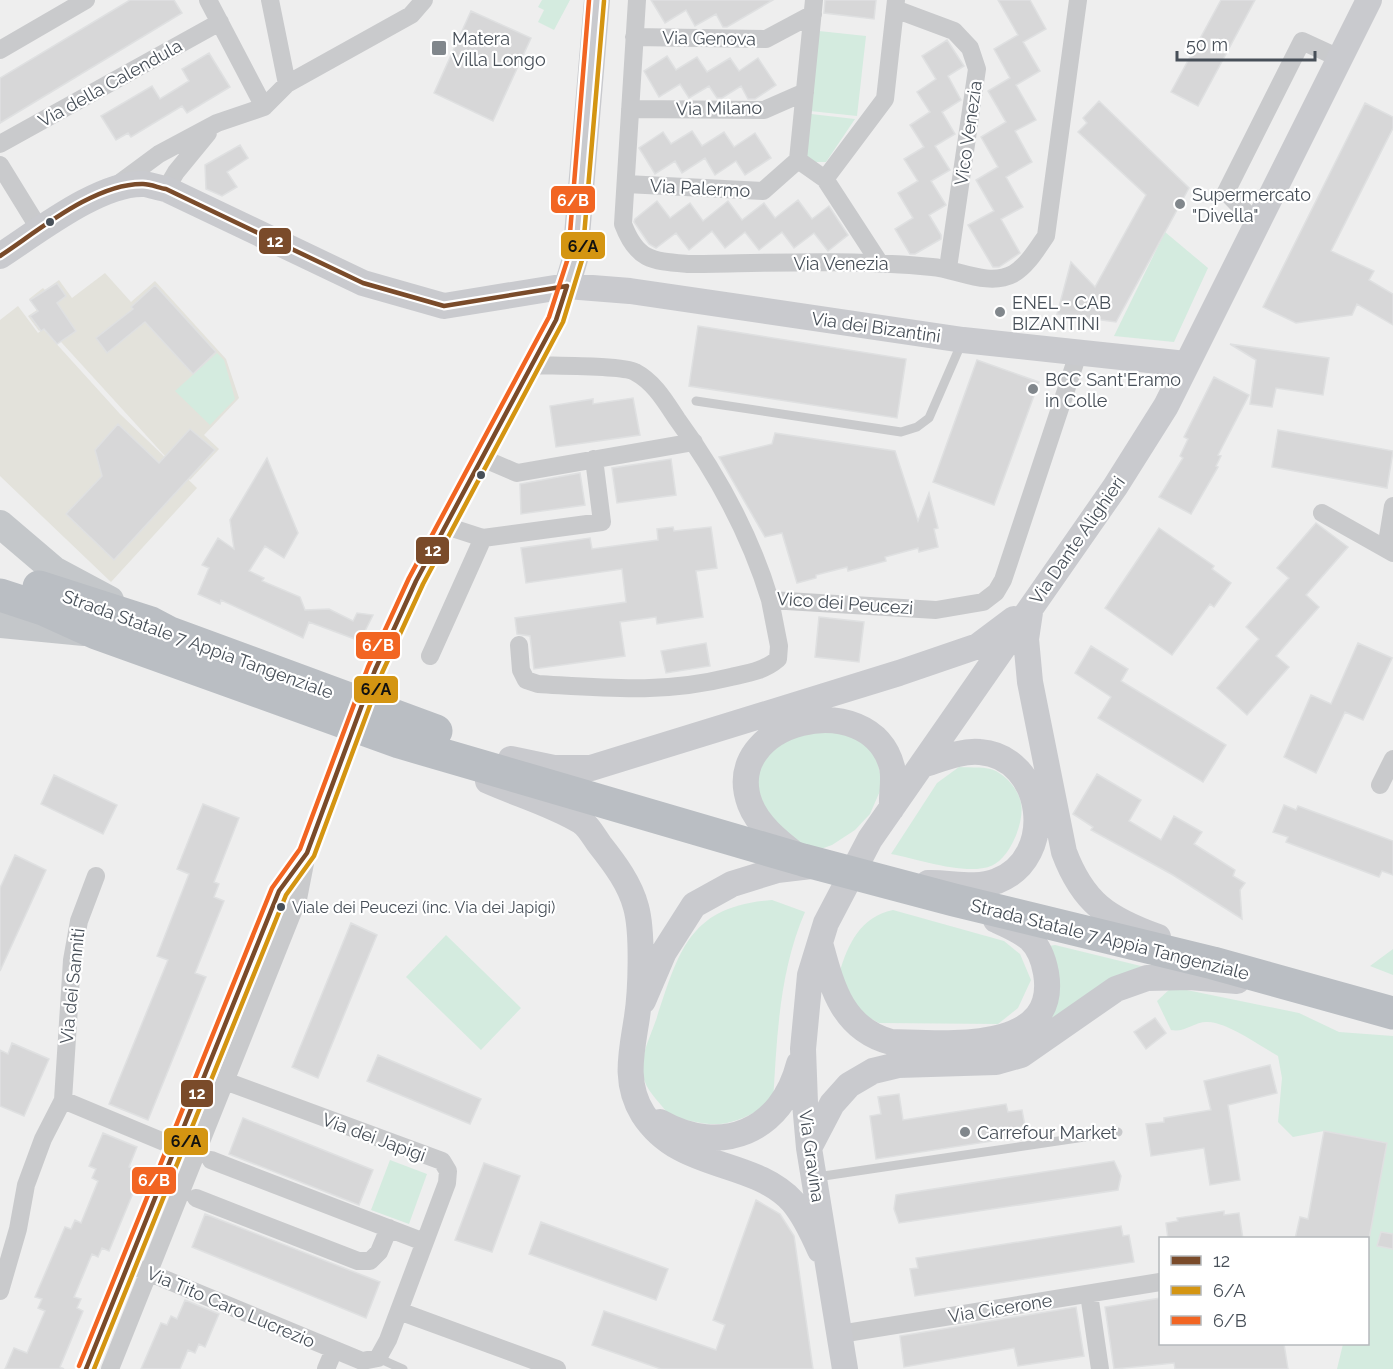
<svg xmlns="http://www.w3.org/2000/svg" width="1393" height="1369" font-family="Raleway,sans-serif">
<rect width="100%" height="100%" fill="#eee"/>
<path fill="#e3e2db" d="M 105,273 L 131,302 L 155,281 L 226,359 L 239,398 L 204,435 L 219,449 L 190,480 L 165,456 L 62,343 L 45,326 L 39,331 L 28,316 L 37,310 L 29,299 L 43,288 L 45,290 L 59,280 L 72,298 Z
M 18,306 L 38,333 L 43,329 L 120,414 L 197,488 L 111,582 L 0,476 L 0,320 Z"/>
<path fill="#d4ebdf" d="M 542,0 L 570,0 L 554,30 L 538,22 L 544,10 L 538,7 Z
M 819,31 L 866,36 L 857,116 L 810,111 Z
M 811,114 L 855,119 L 826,162 L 814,162 L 807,158 L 804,144 Z
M 1165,232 L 1208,268 L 1174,342 L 1114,336 Z
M 217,353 L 224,360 L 235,399 L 210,425 L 175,391 Z
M 852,730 L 874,750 L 883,784 L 870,814 L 855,830 L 832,845 L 812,852 L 781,833 L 754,798 C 757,775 764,745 790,735 C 804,730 835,732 852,730 Z
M 959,767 C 970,768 987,766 996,771 C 1007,777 1018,789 1021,803 C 1025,821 1010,859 991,866 C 966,876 918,859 891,854 L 937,783 Z
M 772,900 L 805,912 C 779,972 777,1037 773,1102 C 730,1127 718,1130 669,1115 C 662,1105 649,1093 645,1082 C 637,1062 649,1040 656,1020 C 679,951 689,906 772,900 Z
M 893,910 L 1004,941 L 1020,954 L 1031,980 L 1018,1008 L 998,1024 L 879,1023 L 857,1011 L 839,974 C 848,944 860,917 893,910 Z
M 446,935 L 521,1008 L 481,1050 L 406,977 Z
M 1055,945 L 1145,967 L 1036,1027 L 1049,946 Z
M 1393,949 L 1393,975 L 1370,966 Z
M 1172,987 L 1299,1013 L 1339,1032 L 1393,1036 L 1393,1369 L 1337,1369 L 1343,1344 L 1368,1344 L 1368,1239 L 1387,1143 L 1324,1131 L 1293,1137 L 1278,1122 L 1282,1078 L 1278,1056 C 1260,1046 1229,1023 1208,1022 C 1195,1021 1185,1033 1171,1030 L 1157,1001 Z
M 390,1160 L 427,1174 L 409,1224 L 371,1210 Z"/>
<path fill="#d7d7d8" stroke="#dfe0e1" stroke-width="1.5" d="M 130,0 L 174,0 L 182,13 L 0,123 L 0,78 Z
M 651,0 L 773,0 L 727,27 L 723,27 L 716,14 L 695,26 L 686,10 L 665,23 Z
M 825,0 L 876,0 L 874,19 L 824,13 Z
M 998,0 L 1030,0 L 1046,29 L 1023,42 L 1040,71 L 1016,85 L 1036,120 L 1015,131 L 1032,162 L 1006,177 L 1023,207 L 1001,219 L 1020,253 L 999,267 L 993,267 L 968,225 L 994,211 L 976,180 L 998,167 L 981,137 L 1006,122 L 988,91 L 1010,78 L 994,49 L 1018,35 Z
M 1221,0 L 1255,0 L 1198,106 L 1171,92 Z
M 471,11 L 531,38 L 493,121 L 434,93 Z
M 947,40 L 964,66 L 948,76 L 961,100 L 942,112 L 955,134 L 935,146 L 950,170 L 931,181 L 946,205 L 929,215 L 941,235 L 941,239 L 915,254 L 910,254 L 895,229 L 913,218 L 898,193 L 918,181 L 904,159 L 924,147 L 910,125 L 930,112 L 917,92 L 936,79 L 922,56 Z
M 209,53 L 230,87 L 187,113 L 182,106 L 131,137 L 128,133 L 116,140 L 101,116 L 152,86 L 160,99 L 189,81 L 182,69 Z
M 667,56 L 676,70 L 697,57 L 707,72 L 730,58 L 739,71 L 758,58 L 776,85 L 755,99 L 748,99 L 741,86 L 722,98 L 717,98 L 709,86 L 689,98 L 680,84 L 659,97 L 644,71 Z
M 1099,101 L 1189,188 L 1116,322 L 1057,314 L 1071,262 L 1095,287 L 1146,195 L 1078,132 L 1087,123 L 1083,118 Z
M 1365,103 L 1393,117 L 1393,128 L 1331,251 L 1374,271 L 1369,280 L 1393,294 L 1393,325 L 1357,304 L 1352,315 L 1296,323 L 1263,307 Z
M 692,131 L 702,146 L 724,132 L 734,147 L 755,133 L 771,158 L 745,175 L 736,161 L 715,175 L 705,158 L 682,173 L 675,161 L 655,174 L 639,148 L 663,132 L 671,144 Z
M 240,145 L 248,158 L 227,172 L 237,187 L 222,196 L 206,189 L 205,165 Z
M 798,200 L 812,219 L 829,206 L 848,235 L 828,251 L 814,233 L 794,248 L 782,232 L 759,250 L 745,232 L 725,248 L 712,231 L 689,250 L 676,233 L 656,248 L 649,244 L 634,222 L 635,219 L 657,201 L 670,218 L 690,203 L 703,221 L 728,201 L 742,220 L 764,203 L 775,218 Z
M 57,283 L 66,296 L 57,303 L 76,331 L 57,344 L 44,329 L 41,331 L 30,316 L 38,311 L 30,300 Z
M 155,285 L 216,352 L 193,374 L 145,322 L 107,353 L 96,338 L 133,309 L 131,307 Z
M 698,326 L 906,359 L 897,418 L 689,386 Z
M 1230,344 L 1329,358 L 1323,395 L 1276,388 L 1272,407 L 1250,404 L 1256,360 Z
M 977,360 L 1039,382 L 994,505 L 933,482 Z
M 1214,377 L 1249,395 L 1218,455 L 1221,456 L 1216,466 L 1218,467 L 1191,514 L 1159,497 L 1183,458 L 1180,456 L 1188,439 L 1184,437 Z
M 633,398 L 640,435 L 556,447 L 550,406 L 593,399 L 593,404 Z
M 118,424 L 159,463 L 190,429 L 215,450 L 114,560 L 66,514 L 102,476 L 95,450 Z
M 1278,430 L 1393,451 L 1387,488 L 1272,467 Z
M 775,433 L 895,451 L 918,521 L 929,493 L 938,528 L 934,529 L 938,547 L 919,552 L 918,548 L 885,557 L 886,561 L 848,571 L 847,567 L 816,575 L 816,578 L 797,583 L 782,533 L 765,537 L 719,457 L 772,444 Z
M 267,458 L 298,533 L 284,558 L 265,546 L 249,571 L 264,578 L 262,581 L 300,597 L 305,610 L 329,609 L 353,621 L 357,613 L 373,615 L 360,641 L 309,622 L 303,638 L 221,600 L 220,604 L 198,594 L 209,568 L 202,565 L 218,538 L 234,549 L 230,520 Z
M 671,459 L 676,495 L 617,503 L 612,468 Z
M 580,473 L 585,505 L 521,514 L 520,484 Z
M 1316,523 L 1348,547 L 1306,595 L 1319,607 L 1276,656 L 1289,667 L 1247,715 L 1217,688 L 1259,639 L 1246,627 L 1289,578 L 1277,568 Z
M 673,527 L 674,531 L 711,527 L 717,568 L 696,571 L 703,617 L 657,624 L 656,617 L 620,622 L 625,656 L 534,669 L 530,636 L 517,634 L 515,618 L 626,602 L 622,569 L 526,583 L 521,548 L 590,538 L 592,549 L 658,540 L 657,529 Z
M 1159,528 L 1214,566 L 1212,569 L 1231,583 L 1214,607 L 1210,604 L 1172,655 L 1105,608 Z
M 819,617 L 864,622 L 859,662 L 815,657 Z
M 706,643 L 710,666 L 666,673 L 661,651 Z
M 1358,643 L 1392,658 L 1363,720 L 1345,712 L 1316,773 L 1284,757 L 1311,695 L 1331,704 Z
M 1091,646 L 1128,669 L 1121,681 L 1226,745 L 1203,782 L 1098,718 L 1111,697 L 1075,673 Z
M 1097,774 L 1141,800 L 1129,821 L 1161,840 L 1174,816 L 1202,832 L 1194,844 L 1235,870 L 1233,876 L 1245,883 L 1240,890 L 1242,919 L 1173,875 L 1091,830 L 1093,827 L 1073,814 Z
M 54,775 L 117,805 L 103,834 L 41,804 Z
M 203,804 L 239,818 L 214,882 L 219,884 L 214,897 L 224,901 L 195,973 L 206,977 L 148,1120 L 109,1104 L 168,960 L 157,956 L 189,874 L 177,869 Z
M 1284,805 L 1296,810 L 1298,806 L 1393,841 L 1393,875 L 1382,871 L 1379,877 L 1286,842 L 1288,837 L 1273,832 Z
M 15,855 L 46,870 L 0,971 L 0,888 Z
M 351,923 L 377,935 L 318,1078 L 292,1067 Z
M 1155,1018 L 1166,1033 L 1146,1049 L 1134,1032 Z
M 12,1043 L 49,1059 L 24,1116 L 0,1106 L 0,1050 L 8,1054 Z
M 378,1055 L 481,1099 L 470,1124 L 367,1081 Z
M 1270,1065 L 1277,1093 L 1228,1105 L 1240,1180 L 1210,1185 L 1204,1148 L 1151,1156 L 1146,1124 L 1164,1122 L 1164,1118 L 1211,1110 L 1204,1081 Z
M 899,1094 L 903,1120 L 1006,1104 L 1008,1112 L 1022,1110 L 1025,1126 L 1010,1129 L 1012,1138 L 876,1159 L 870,1116 L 881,1114 L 878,1097 Z
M 243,1118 L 373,1170 L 359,1205 L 229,1154 Z
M 1324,1131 L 1387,1143 L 1369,1239 L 1295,1239 L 1300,1217 L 1308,1219 Z
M 103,1133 L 137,1147 L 129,1167 L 135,1170 L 131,1179 L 138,1181 L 109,1251 L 102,1248 L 98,1257 L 92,1254 L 74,1297 L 81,1299 L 77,1308 L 83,1311 L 60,1367 L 64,1369 L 5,1369 L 14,1348 L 27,1353 L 45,1311 L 38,1308 L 42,1299 L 35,1297 L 65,1227 L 71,1229 L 75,1220 L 81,1223 L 98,1181 L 92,1178 L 96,1169 L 89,1166 Z
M 1114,1161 L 1121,1176 L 1118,1190 L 899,1223 L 894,1209 L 896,1195 L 901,1194 Z
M 484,1163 L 520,1176 L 492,1252 L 455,1240 Z
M 756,1200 L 780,1214 L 794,1236 L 813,1369 L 661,1369 L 592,1345 L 604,1311 L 716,1350 L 725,1325 L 713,1320 Z
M 1224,1211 L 1224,1215 L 1239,1213 L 1243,1239 L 1168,1239 L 1166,1223 L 1178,1221 L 1177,1218 Z
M 205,1214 L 380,1282 L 366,1318 L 192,1247 Z
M 541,1222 L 668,1269 L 656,1300 L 529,1254 Z
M 1121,1226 L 1123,1236 L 1129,1235 L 1134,1262 L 915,1296 L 910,1269 L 918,1268 L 916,1258 Z
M 1381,1232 L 1393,1234 L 1393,1249 L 1377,1246 Z
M 1161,1298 L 1161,1344 L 1284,1344 L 1288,1369 L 1175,1369 L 1174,1363 L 1114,1369 L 1105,1307 Z
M 185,1300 L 219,1314 L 205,1347 L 199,1344 L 195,1353 L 188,1350 L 180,1369 L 141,1369 L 161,1323 L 167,1325 L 171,1316 L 177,1319 Z
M 1076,1307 L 1084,1356 L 1018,1366 L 1014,1348 L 904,1367 L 900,1336 Z"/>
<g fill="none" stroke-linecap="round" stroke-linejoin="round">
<path stroke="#c9cacc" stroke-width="9" d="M 696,401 L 901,432 L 917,427 L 929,418 L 962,342
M 817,1177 L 1118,1132
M 378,1358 L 403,1369"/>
<path stroke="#c9cacc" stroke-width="18" d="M 208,0 L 264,107
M 270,0 L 287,84
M 637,0 L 623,224 C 637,261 652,261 689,264 C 770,263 851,259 932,267 C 957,269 988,287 1013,274 C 1027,266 1037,249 1046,236 L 1078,0
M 814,0 L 798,160 L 825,179
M 895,9 L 954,31 L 970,48 L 977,69 L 948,268
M 634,37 L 766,39 L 813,14
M 0,50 L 86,0
M 630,109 L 764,110 L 805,92
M 0,144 L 220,22
M 0,165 L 40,230
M 626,184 L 763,191 L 798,160
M 113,188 L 159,154 L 217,123 L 264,107 L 287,84 L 411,15 L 424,0
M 166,189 L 176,172 L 208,133
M 1257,224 L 1226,192 L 1302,41 L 1339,58
M 879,262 L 825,179 L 885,99 L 896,0
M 531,365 C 550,366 623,365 635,372 C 654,382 665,401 677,419 C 718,475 750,534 770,600 L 936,610 L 983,602 L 996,592 L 1003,580 L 1079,351
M 482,458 L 517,473 L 694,442
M 1322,513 L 1393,553
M 446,526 L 483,538 L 602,522 L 594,459
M 1386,549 L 1393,506
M 519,645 L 521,670 L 526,680 L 538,684 C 607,688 663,694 731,677 C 749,673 764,671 778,659 L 779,646 L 770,600
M 430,656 L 483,538
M 1380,785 L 1393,759
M 63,1100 L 176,1147
M 211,1160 L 424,1242
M 196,1198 L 358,1261 L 370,1261 L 379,1252 L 389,1228
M 128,1264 L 362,1361 L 378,1358 L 388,1340 L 447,1183 L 448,1171 L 442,1161 L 225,1081
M 0,1291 L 18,1229 L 26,1185 L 43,1139 L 63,1100 L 72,960 L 79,921 L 96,876
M 1089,1294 L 1100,1369
M 399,1311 L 557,1369
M 840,1334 L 1160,1282
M 86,1369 L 279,891 L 304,857
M 110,1369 L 298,899 L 307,853 L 375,670 L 416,581 L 556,320 L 567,286
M 326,1369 L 334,1350"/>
<path stroke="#c9cace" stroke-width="26" d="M 0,256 C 36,233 100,182 144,184 C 151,185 159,188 166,189 L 363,283 L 444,306 L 567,286 L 630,291 L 963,340 L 1186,364
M 567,286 L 575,259 L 597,0
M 1030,612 L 1026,639 L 1030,682 L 1064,852 C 1083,903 1108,919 1158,937
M 511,759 L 554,768 L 591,768 L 899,673 L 978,646 L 1014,619
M 922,765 C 939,760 961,750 980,752 C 1045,757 1058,858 997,881 C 975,890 950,882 928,883
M 488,781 C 517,794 552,804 580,821 C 588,825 594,837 600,845 C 615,864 630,884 636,907 C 643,932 641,991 637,1017 C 632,1051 623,1082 643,1114 C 680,1172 753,1158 793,1202 C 804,1215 813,1234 820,1250
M 796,855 C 778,841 758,825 750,804 C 719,721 870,684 892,767 C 895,780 891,795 892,808
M 820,943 C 832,987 842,1029 891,1042 C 942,1043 1060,1056 1046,973 C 1040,939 1025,933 996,920
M 643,1001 L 664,952 L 694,905 L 732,884 L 777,870 L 811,866
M 660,1122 C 722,1157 782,1131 799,1064
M 809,1148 L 832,1104 L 849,1085 L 873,1071 L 898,1065 L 996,1062 L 1021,1055 L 1116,989 L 1147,978 L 1190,977 L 1237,981
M 845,1369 L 809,1148 L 805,1103 L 803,1049 L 810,975 L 826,923 L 870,839 L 1115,487 L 1166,406 L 1369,0"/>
<path stroke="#c4c7ca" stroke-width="28" d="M 0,524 L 54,570 L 110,600
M 0,624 L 84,632"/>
<path stroke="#babec3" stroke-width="33" d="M 39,587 L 151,623 L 170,633 L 436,731
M 0,595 L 43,609 L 96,633 L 399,742 L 803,860 L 954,900 L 1213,963 L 1393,1013"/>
<g stroke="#fff" stroke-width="9">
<path id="bus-1" d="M 0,256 C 38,231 95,183 143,184 C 151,184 159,188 166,189 L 363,283 L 444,306 L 567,286
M 86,1369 L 279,891 L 307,853 L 375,670 L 416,581 L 556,320 L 567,286"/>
</g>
<g stroke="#fff" stroke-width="9">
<path id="bus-2" d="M 94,1369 L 286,895 L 314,856 L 382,673 L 423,584 L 563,322 L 582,260 L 604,1"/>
</g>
<g stroke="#fff" stroke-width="9">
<path id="bus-3" d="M 79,1366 L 272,888 L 300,849 L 368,667 L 409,578 L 549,317 L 568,258 L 589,0"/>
</g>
<use href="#bus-1" stroke="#7a4b2a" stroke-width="4.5"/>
<use href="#bus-2" stroke="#d49512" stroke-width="4.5"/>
<use href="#bus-3" stroke="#f26522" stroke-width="4.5"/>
</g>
<g fill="#81878c" stroke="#fff" stroke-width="2">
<rect x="431" y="40" width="16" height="16" rx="3"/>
<circle cx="1180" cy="204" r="6"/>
<circle cx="1000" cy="312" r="6"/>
<circle cx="1033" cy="389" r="6"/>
<circle cx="965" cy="1132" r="6"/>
</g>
<g fill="#474f58" stroke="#fff" stroke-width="2">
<circle cx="50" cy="222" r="5"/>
<circle cx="481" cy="475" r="5"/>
<circle cx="281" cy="907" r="5"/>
</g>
<g text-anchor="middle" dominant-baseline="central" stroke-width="4.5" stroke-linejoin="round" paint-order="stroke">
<g font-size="16" fill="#474f58" stroke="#fff" text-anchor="start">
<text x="292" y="907">Viale dei Peucezi (inc. Via dei Japigi)</text>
</g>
<g font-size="18" fill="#474f58" stroke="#fff" text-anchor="start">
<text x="452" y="38">Matera<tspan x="452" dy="21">Villa Longo</tspan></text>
<text x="1192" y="194">Supermercato<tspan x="1192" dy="21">"Divella"</tspan></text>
<text x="1012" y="302">ENEL - CAB<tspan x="1012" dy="21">BIZANTINI</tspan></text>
<text x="1045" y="379">BCC Sant'Eramo<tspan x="1045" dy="21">in Colle</tspan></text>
<text x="977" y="1132">Carrefour Market</text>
</g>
<g font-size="18" fill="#474f58" stroke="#fff">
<text transform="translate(709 38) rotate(1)">Via Genova</text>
<text transform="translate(110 83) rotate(-29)">Via della Calendula</text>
<text transform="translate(719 108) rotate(-1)">Via Milano</text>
<text transform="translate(968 133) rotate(-82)">Vico Venezia</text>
<text transform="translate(700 188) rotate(3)">Via Palermo</text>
<text x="841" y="263">Via Venezia</text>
<text transform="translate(876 327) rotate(8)">Via dei Bizantini</text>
<text transform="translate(1077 540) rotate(-55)">Via Dante Alighieri</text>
<text transform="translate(845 603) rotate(4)">Vico dei Peucezi</text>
<text transform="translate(198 644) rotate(20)">Strada Statale 7 Appia Tangenziale</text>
<text transform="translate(1110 939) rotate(14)">Strada Statale 7 Appia Tangenziale</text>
<text transform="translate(72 986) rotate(-84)">Via dei Sanniti</text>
<text transform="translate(374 1137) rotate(20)">Via dei Japigi</text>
<text transform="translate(812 1156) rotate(82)">Via Gravina</text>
<text transform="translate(231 1307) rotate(23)">Via Tito Caro Lucrezio</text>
<text transform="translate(1000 1308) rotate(-9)">Via Cicerone</text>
</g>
</g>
<g stroke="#fff" stroke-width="2">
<rect x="550" y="185" width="46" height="29" rx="6" fill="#f26522"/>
<rect x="258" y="227" width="34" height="28" rx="6" fill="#7a4b2a"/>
<rect x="560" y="231" width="46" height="29" rx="6" fill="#d49512"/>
<rect x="415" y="536" width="35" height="29" rx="6" fill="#7a4b2a"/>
<rect x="355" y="631" width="46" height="29" rx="6" fill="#f26522"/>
<rect x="353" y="675" width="46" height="29" rx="6" fill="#d49512"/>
<rect x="180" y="1079" width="34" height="29" rx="6" fill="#7a4b2a"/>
<rect x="163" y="1127" width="46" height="29" rx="6" fill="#d49512"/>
<rect x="131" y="1166" width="46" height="29" rx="6" fill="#f26522"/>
</g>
<g font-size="16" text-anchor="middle" font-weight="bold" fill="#fff">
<text x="573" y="206">6/B</text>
<text x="275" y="247">12</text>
<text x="433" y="556">12</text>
<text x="378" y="651">6/B</text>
<text x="197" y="1099">12</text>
<text x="154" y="1186">6/B</text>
</g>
<g font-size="16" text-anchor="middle" font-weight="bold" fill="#111">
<text x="583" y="252">6/A</text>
<text x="376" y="695">6/A</text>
<text x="186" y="1147">6/A</text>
</g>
<rect x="1159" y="1237" width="210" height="108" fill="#ffffff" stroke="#b5b9bc" stroke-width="1.5"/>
<rect x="1171" y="1256" width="30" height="9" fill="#7a4b2a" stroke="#b5b9bc" stroke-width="1.5"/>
<text x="1213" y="1267" font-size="18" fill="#474f58">12</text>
<rect x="1171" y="1286" width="30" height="9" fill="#d49512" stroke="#b5b9bc" stroke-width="1.5"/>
<text x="1213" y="1297" font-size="18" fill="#474f58">6/A</text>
<rect x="1171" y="1316" width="30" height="9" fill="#f26522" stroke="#b5b9bc" stroke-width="1.5"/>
<text x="1213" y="1327" font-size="18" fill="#474f58">6/B</text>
<path d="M1177 51v9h138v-9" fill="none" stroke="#474f58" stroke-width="3"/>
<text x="1186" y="51" font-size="18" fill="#474f58" stroke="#ffffff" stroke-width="4.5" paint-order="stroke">50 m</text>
</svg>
